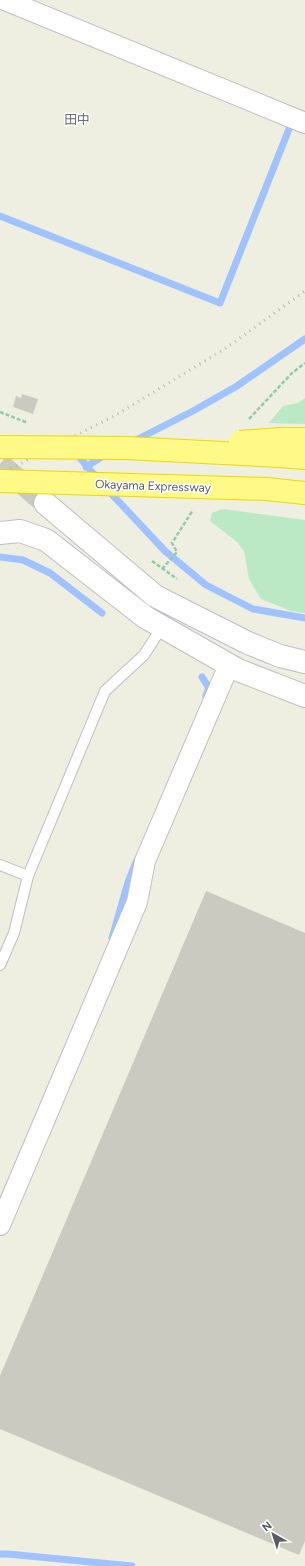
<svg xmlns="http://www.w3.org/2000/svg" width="305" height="1566" font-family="Figtree,'Noto Sans JP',sans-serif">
<rect width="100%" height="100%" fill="#eeeee1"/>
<path fill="#bbe8c5" d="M 305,398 L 305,424 L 269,423 L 283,406 L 298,403 Z
M 222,509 L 305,520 L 305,613 L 291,611 L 261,599 L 249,579 L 244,551 L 236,541 L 210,521 L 212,513 Z"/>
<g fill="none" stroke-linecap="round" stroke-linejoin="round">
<path stroke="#a0c2ff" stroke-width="7" d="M 0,216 L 220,303 L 291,124 L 295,126
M 134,441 L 193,411 L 237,386 L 305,339
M 80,458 L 98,479
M 86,467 L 106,454
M 106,488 L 165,551 L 206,585 L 253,609 L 305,618
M 0,557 L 23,560 L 50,573 L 102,613
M 202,677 L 209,688 L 206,696
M 112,938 L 128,882 L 137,860
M 0,1554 L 8,1554 L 132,1566"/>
</g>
<path fill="#cbcac0" d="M 22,394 L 38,399 L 33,414 L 13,407 L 16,396 L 21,398 Z
M 206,891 L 305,933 L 305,1541 L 299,1555 L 0,1429 L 0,1376 Z"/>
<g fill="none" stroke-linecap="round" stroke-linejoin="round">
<path stroke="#c9cac2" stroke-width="22" stroke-dasharray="22 11" stroke-linecap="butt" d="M 0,464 L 45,503"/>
<g stroke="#bebfc6" stroke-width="12">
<path id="service" d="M 0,865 L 28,876
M 0,965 L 14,933 L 28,876 L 105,691 L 144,655 L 162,627"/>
</g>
<g stroke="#bebfc6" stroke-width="22">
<path id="minor" d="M 5,0 L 305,123
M 0,1225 L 137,902 L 145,861 L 229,665"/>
</g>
<g stroke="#bebfc6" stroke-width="24">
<path id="tertiary" d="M 45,503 L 155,596 L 248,643 L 280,656 L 305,662
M 0,533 L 20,531 L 46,540 L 145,617 L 238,670 L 305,696"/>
</g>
<g stroke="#efd700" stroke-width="24">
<path id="motorway" d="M 281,439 L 305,439
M 280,456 L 305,458
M 267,489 L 305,493"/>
</g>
<path stroke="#94c9af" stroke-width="2.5" stroke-dasharray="4 2" stroke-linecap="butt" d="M 0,412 L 28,423
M 249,419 L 292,373 L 305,363
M 152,561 L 177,579
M 162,569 L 177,552 L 172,543 L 193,510"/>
<use href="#service" stroke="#fff" stroke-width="10"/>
<use href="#minor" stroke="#fff" stroke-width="20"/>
<use href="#tertiary" stroke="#fff" stroke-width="22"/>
<use href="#motorway" stroke="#fffa87" stroke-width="22"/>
<path stroke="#b7b8b8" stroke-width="3" stroke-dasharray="1 5" stroke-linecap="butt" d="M 0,474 L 116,415 L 226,348 L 305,291"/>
<g stroke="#efd700" stroke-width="24" stroke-linecap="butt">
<path id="motorway-bridge" d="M 240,442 L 281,439
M 0,447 L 127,448 L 280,456
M 0,481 L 267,489"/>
</g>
<use href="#motorway-bridge" stroke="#fffa87" stroke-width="22"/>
</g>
<g text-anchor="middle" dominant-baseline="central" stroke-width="3" stroke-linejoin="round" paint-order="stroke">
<g font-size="12" fill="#5a5c64" stroke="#fff">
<text transform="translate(153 486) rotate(2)">Okayama Expressway</text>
</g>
<g font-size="13" fill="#6b6e76" stroke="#fff">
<text x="77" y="119">田中</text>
</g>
</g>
<g transform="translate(273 1534) rotate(321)" stroke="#ffffff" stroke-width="3" paint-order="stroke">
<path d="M0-3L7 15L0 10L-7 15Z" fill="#5a5c64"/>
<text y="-6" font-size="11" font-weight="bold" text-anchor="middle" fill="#5a5c64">N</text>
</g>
</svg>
